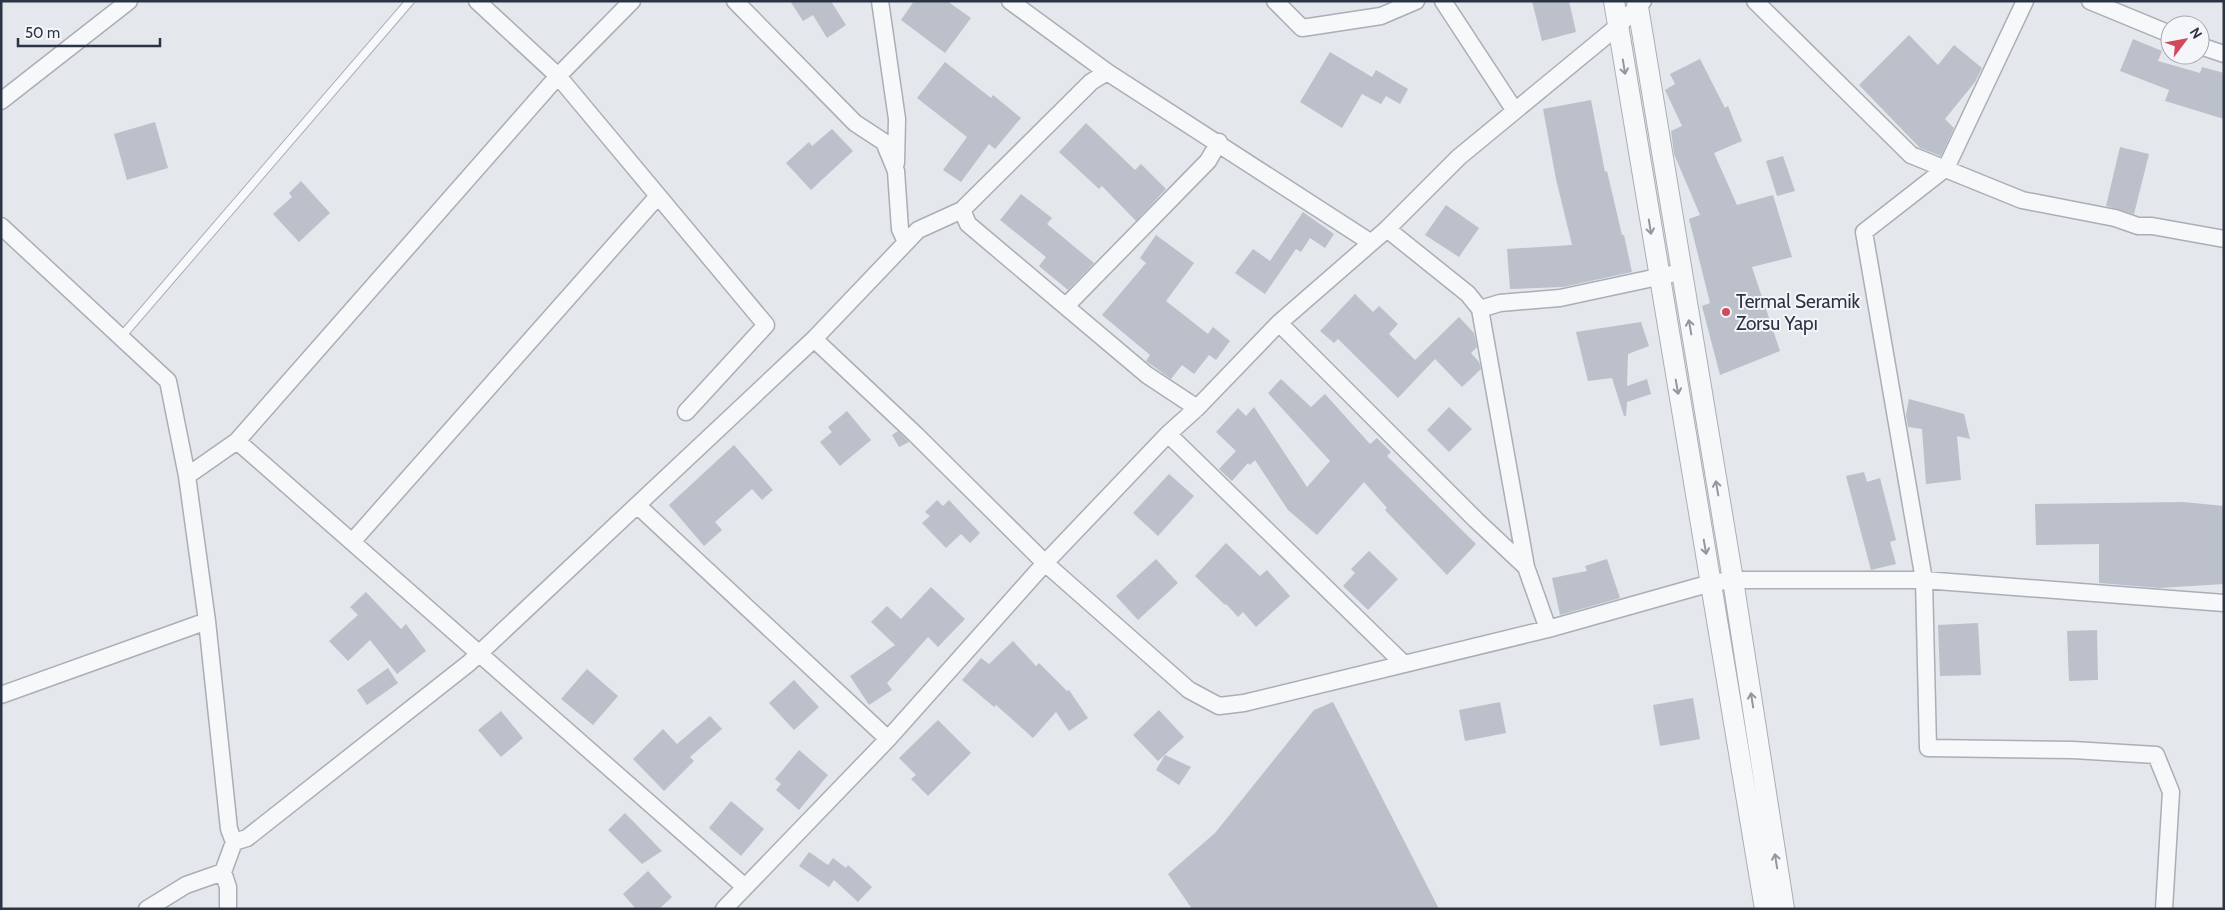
<svg xmlns="http://www.w3.org/2000/svg" width="2225" height="910" font-family="Cabin,sans-serif">
<rect width="100%" height="100%" fill="#e4e7ec"/>
<path fill="#bbc0ca" d="M 790,1 L 834,1 L 832,3 L 846,25 L 827,38 L 813,15 L 803,21 Z
M 914,1 L 947,1 L 971,18 L 945,53 L 901,20 Z
M 1532,1 L 1569,1 L 1576,32 L 1542,41 Z
M 1909,35 L 1938,65 L 1954,45 L 1982,68 L 1975,82 L 1945,119 L 1954,128 L 1941,156 L 1920,148 L 1859,85 Z
M 2133,39 L 2162,51 L 2158,61 L 2200,73 L 2202,67 L 2224,73 L 2224,119 L 2165,101 L 2169,90 L 2120,71 Z
M 1330,52 L 1372,77 L 1376,70 L 1408,89 L 1400,104 L 1386,96 L 1381,104 L 1362,94 L 1342,128 L 1300,102 Z
M 1700,59 L 1725,108 L 1728,106 L 1742,141 L 1714,153 L 1737,205 L 1773,195 L 1792,257 L 1752,267 L 1780,351 L 1720,375 L 1702,306 L 1710,303 L 1689,219 L 1700,215 L 1674,154 L 1671,131 L 1682,126 L 1665,90 L 1675,84 L 1670,74 Z
M 945,62 L 991,98 L 993,95 L 1021,118 L 995,149 L 989,144 L 961,182 L 943,170 L 967,137 L 917,98 Z
M 1591,100 L 1605,172 L 1607,171 L 1622,235 L 1624,235 L 1632,272 L 1563,287 L 1510,289 L 1507,249 L 1572,245 L 1556,179 L 1543,109 Z
M 155,122 L 168,168 L 127,180 L 114,134 Z
M 1086,123 L 1135,170 L 1141,164 L 1166,189 L 1136,221 L 1102,186 L 1099,189 L 1059,152 Z
M 832,129 L 853,151 L 811,190 L 786,163 L 809,142 L 812,146 Z
M 2120,147 L 2149,154 L 2134,214 L 2106,206 Z
M 1783,156 L 1795,191 L 1777,196 L 1766,161 Z
M 301,181 L 330,213 L 299,242 L 273,214 L 292,197 L 289,193 Z
M 1021,194 L 1052,218 L 1047,224 L 1094,263 L 1068,290 L 1039,266 L 1046,257 L 1000,220 Z
M 1446,205 L 1479,228 L 1459,257 L 1425,235 Z
M 1303,212 L 1334,234 L 1325,248 L 1310,238 L 1301,252 L 1296,249 L 1265,294 L 1235,273 L 1253,249 L 1270,261 Z
M 1156,235 L 1194,263 L 1166,301 L 1208,334 L 1213,327 L 1230,341 L 1216,360 L 1209,355 L 1194,374 L 1182,365 L 1171,379 L 1146,361 L 1150,355 L 1102,315 L 1146,263 L 1140,258 Z
M 1355,294 L 1373,312 L 1379,306 L 1398,324 L 1389,334 L 1415,360 L 1459,317 L 1474,333 L 1477,347 L 1471,353 L 1479,362 L 1481,369 L 1462,387 L 1435,359 L 1398,398 L 1338,339 L 1334,343 L 1320,331 Z
M 1641,322 L 1649,346 L 1628,354 L 1627,386 L 1647,379 L 1651,394 L 1627,402 L 1626,416 L 1624,416 L 1612,378 L 1588,381 L 1576,332 Z
M 1281,379 L 1311,407 L 1325,394 L 1370,444 L 1377,438 L 1391,452 L 1387,456 L 1476,544 L 1447,575 L 1385,510 L 1387,508 L 1364,482 L 1317,535 L 1288,510 L 1255,460 L 1250,465 L 1248,463 L 1232,481 L 1219,469 L 1236,451 L 1216,432 L 1238,408 L 1246,416 L 1254,407 L 1307,487 L 1330,461 L 1268,393 Z
M 1909,399 L 1964,414 L 1970,439 L 1957,436 L 1961,480 L 1926,484 L 1922,429 L 1908,427 L 1906,415 Z
M 1449,407 L 1472,429 L 1449,452 L 1427,430 Z
M 847,411 L 871,440 L 840,466 L 820,442 L 832,432 L 828,427 Z
M 898,431 L 909,442 L 899,447 L 892,435 Z
M 734,445 L 773,490 L 762,500 L 752,489 L 715,522 L 722,530 L 704,546 L 669,505 Z
M 1864,472 L 1867,482 L 1880,478 L 1896,540 L 1890,542 L 1896,564 L 1871,570 L 1846,476 Z
M 1169,474 L 1194,496 L 1158,536 L 1133,513 Z
M 937,500 L 943,506 L 949,500 L 980,533 L 970,543 L 961,534 L 946,548 L 922,523 L 930,516 L 925,512 Z
M 2183,502 L 2224,506 L 2224,584 L 2159,588 L 2099,583 L 2099,544 L 2036,545 L 2035,504 Z
M 1226,543 L 1260,576 L 1267,570 L 1290,596 L 1256,627 L 1243,612 L 1238,617 L 1226,604 L 1225,605 L 1195,576 Z
M 1369,551 L 1398,579 L 1368,610 L 1343,586 L 1355,573 L 1351,569 Z
M 1156,559 L 1178,583 L 1138,620 L 1116,596 Z
M 1607,559 L 1620,598 L 1560,615 L 1552,578 L 1587,571 L 1585,566 Z
M 931,587 L 965,619 L 938,647 L 928,637 L 887,683 L 892,690 L 869,705 L 850,676 L 895,645 L 871,622 L 887,606 L 901,619 Z
M 366,592 L 401,629 L 406,624 L 426,651 L 397,674 L 370,640 L 348,661 L 329,641 L 358,615 L 350,607 Z
M 1978,623 L 1981,675 L 1940,676 L 1938,625 Z
M 2097,630 L 2098,680 L 2069,681 L 2067,631 Z
M 1013,641 L 1036,666 L 1039,663 L 1067,691 L 1069,690 L 1088,718 L 1069,731 L 1056,712 L 1033,738 L 996,705 L 994,707 L 962,680 L 981,658 L 989,664 Z
M 388,668 L 398,683 L 367,705 L 357,690 Z
M 587,669 L 618,696 L 593,725 L 561,699 Z
M 794,680 L 819,707 L 794,730 L 769,703 Z
M 1693,698 L 1700,739 L 1660,746 L 1653,705 Z
M 1333,702 L 1439,909 L 1192,909 L 1168,874 L 1215,833 L 1314,710 Z
M 1500,702 L 1506,733 L 1465,741 L 1459,710 Z
M 1159,710 L 1184,737 L 1158,761 L 1133,735 Z
M 501,711 L 523,738 L 501,757 L 478,730 Z
M 710,716 L 722,729 L 690,757 L 694,761 L 664,791 L 633,759 L 663,729 L 677,744 Z
M 938,720 L 971,753 L 928,796 L 911,779 L 916,775 L 899,758 Z
M 799,750 L 828,775 L 799,810 L 776,790 L 781,784 L 775,779 Z
M 1165,755 L 1191,767 L 1179,785 L 1156,770 Z
M 731,801 L 764,829 L 741,856 L 709,828 Z
M 625,813 L 662,851 L 642,864 L 608,830 Z
M 809,852 L 828,865 L 833,858 L 846,868 L 848,865 L 872,887 L 858,902 L 834,880 L 829,887 L 799,866 Z
M 648,871 L 672,897 L 659,909 L 636,909 L 623,894 Z"/>
<g fill="none" stroke-linecap="round" stroke-linejoin="round">
<g stroke="#a9aeb7" stroke-width="10">
<path id="service" d="M 121,337 L 410,1"/>
</g>
<g stroke="#a9aeb7" stroke-width="19">
<path id="minor" d="M 477,1 L 558,76 L 766,325 L 686,412
M 735,1 L 855,123 L 884,142 L 896,171 L 900,229 L 906,242
M 880,1 L 897,119 L 896,163
M 1010,1 L 1107,72 L 1370,242
M 1275,1 L 1302,28 L 1381,16 L 1416,1
M 1443,1 L 1515,111
M 1755,1 L 1911,155 L 2022,200 L 2115,218 L 2138,226 L 2152,226 L 2224,239
M 2025,1 L 1946,168 L 1864,232 L 1924,580 L 1928,748 L 2073,750 L 2156,755 L 2171,792 L 2164,909
M 2090,1 L 2170,34
M 2200,46 L 2224,54
M 1107,72 L 1091,82 L 962,210 L 968,224 L 1147,375 L 1197,408
M 1,101 L 129,1
M 1,226 L 168,381 L 187,476 L 207,621 L 229,829 L 234,842 L 223,872 L 228,887 L 228,909
M 1387,229 L 1468,294 L 1480,309 L 1526,567 L 1548,629
M 1066,306 L 1208,161 L 1219,142
M 1480,309 L 1500,303 L 1560,298 L 1681,272
M 1279,323 L 1476,520 L 1526,567
M 814,339 L 915,434 L 1045,563 L 1189,690 L 1219,706 L 1244,703 L 1548,629 L 1711,583 L 1733,580 L 1924,580 L 2224,603
M 1168,434 L 1404,664
M 237,441 L 745,887
M 187,476 L 237,441 L 558,76 L 632,1
M 637,505 L 888,739
M 352,542 L 658,196
M 1,695 L 207,621
M 234,842 L 247,838 L 469,663 L 814,339 L 918,230 L 962,210
M 147,909 L 186,885 L 223,872
M 724,909 L 888,739 L 1045,563 L 1168,434 L 1197,408 L 1279,323 L 1387,229 L 1459,157 L 1618,26 L 1643,1"/>
</g>
<g stroke="#a9aeb7" stroke-width="22">
<path id="tertiary" d="M 1614,1 L 1765,909
M 1637,1 L 1733,580 L 1784,909"/>
</g>
<use href="#service" stroke="#f7f8fa" stroke-width="8"/>
<use href="#minor" stroke="#f7f8fa" stroke-width="16"/>
<use href="#tertiary" stroke="#f7f8fa" stroke-width="20"/>
</g>
<defs><path id="oneway-shaft" d="M-6 0H5M1.5-3L5.5 0L1.5 3" fill="none" stroke-width="1.6" stroke-linecap="round" stroke-linejoin="round" transform="scale(1.25)"/></defs>
<g stroke="#9196a0">
<use href="#oneway-shaft" transform="translate(1624 67) rotate(81)"/>
<use href="#oneway-shaft" transform="translate(1650 227) rotate(81)"/>
<use href="#oneway-shaft" transform="translate(1690 327) rotate(-100)"/>
<use href="#oneway-shaft" transform="translate(1677 387) rotate(80)"/>
<use href="#oneway-shaft" transform="translate(1717 488) rotate(-100)"/>
<use href="#oneway-shaft" transform="translate(1705 547) rotate(80)"/>
<use href="#oneway-shaft" transform="translate(1752 700) rotate(-99)"/>
<use href="#oneway-shaft" transform="translate(1776 861) rotate(-99)"/>
</g>
<circle fill="#d1495b" stroke="#f4f6f9" stroke-width="2" cx="1726" cy="312" r="5"/>
<g text-anchor="middle" dominant-baseline="central" stroke-width="4" stroke-linejoin="round" paint-order="stroke">
<g font-size="19" fill="#2b3445" stroke="#f4f6f9" text-anchor="start">
<text x="1736" y="301">Termal Seramik<tspan x="1736" dy="22">Zorsu Yapı</tspan></text>
</g>
</g>
<rect width="2225" height="910" fill="none" stroke="#2b3445" stroke-width="5"/>
<g transform="translate(2185 40) rotate(58)"><circle r="24" fill="#f4f6f9" stroke="#a4a8b1"/>
<path d="M0-4L9 19L0 12L-9 19Z" fill="#d1495b"/>
<text y="-8" font-size="14" font-weight="bold" text-anchor="middle" fill="#2b3445">N</text>
</g>
<path d="M18 38v8h142v-8" fill="none" stroke="#2b3445" stroke-width="2.5"/>
<text x="25" y="38" font-size="15" fill="#2b3445" stroke="#f4f6f9" stroke-width="4" paint-order="stroke">50 m</text>
</svg>
